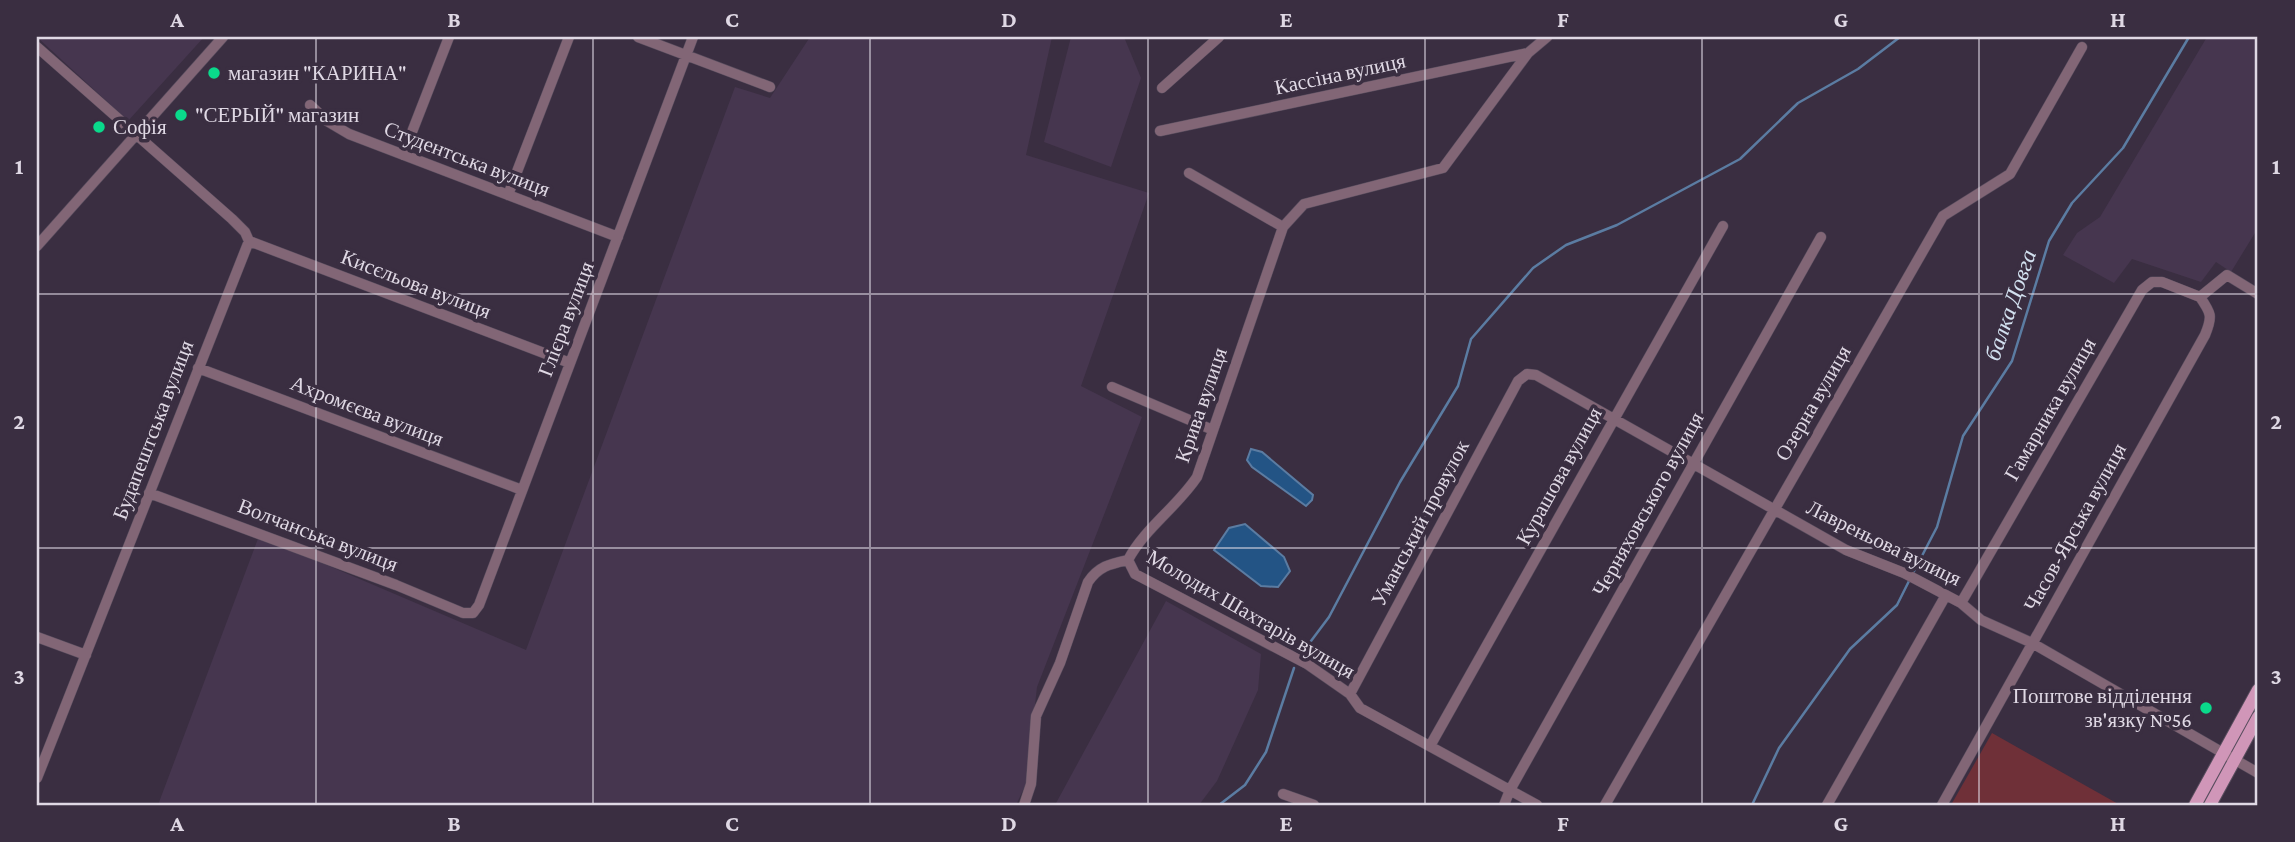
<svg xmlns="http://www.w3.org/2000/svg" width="2295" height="842" font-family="'Crimson Pro',serif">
<rect width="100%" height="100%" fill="#3a2e41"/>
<path fill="#46364f" d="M 37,37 L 204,37 L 128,121 Z
M 810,37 L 1052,37 L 1026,155 L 1149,193 L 1081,386 L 1142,417 L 1037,687 L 1026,784 L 1016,805 L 158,805 L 259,536 L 526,650 L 735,87 L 770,98 Z
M 1071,37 L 1124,37 L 1141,78 L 1111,167 L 1044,142 Z
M 2207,37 L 2258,37 L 2258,228 L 2231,272 L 2216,262 L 2201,282 L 2132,259 L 2114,283 L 2063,255 L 2077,233 L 2100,217 Z
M 1166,601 L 1261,654 L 1258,690 L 1217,781 L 1199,805 L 1055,805 Z"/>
<path fill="#6f3038" d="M 1992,733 L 2120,805 L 1951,805 Z"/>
<path fill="#235485" stroke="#5b7ca2" stroke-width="2" d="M 1251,449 L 1262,452 L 1313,495 L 1312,500 L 1306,506 L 1252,467 L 1247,460 Z
M 1245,524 L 1284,557 L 1290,571 L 1278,587 L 1261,586 L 1214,550 L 1229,528 Z"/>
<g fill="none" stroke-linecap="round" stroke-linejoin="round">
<path stroke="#5b7ca2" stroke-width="2.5" d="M 1912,575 L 1937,527 L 1963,436 L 2012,361 L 2049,241 L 2072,203 L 2123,148 L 2189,37
M 1302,653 L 1329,617 L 1400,482 L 1458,386 L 1471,339 L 1533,268 L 1566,245 L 1617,225 L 1740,159 L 1798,103 L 1858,69 L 1900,37
M 1219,805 L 1245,785 L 1266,752 L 1294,668
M 1752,805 L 1779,748 L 1850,649 L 1897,605 L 1909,581"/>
<g stroke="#584d5e" stroke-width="11">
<path id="minor" d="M 638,37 L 770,87
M 37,47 L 232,219 L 245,232 L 249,241 L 37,778
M 1162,88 L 1219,37
M 310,105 L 327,121 L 349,134 L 618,237
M 1160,131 L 1528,53
M 403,155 L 449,37
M 1189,173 L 1283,227
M 508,195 L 569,37
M 249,241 L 570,363
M 37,246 L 223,37
M 198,368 L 522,490
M 1112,387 L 1213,430
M 149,493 L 396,585 L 463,613 L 473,613 L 479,605 L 693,37
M 1128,560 L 1135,574 L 1307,664 L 1350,694 L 1360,708 L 1537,805
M 1961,603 L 2142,290 L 2152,282 L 2162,282 L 2200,297
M 37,637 L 86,655
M 1350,694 L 1518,381 L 1527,374 L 1536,375 L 1846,550 L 1904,573 L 1961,603 L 1981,620 L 2032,643 L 2258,773
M 1430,746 L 1723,226
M 1283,794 L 1314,805
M 1024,805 L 1031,784 L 1036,716 L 1060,663 L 1088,582 C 1099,566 1110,564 1128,560 C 1145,528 1177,507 1197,477 L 1283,227 L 1304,204 L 1443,168 L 1528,53 L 1547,37
M 1504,805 L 1510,790 L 1821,237
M 1605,805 L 1943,216 L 2010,174 L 2082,47
M 1827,805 L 1946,595
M 1942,805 L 2205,335 C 2213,316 2211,313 2200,297 L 2227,275 L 2258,294"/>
</g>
<g stroke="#584d5e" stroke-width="14">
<path id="major" d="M 2195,805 L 2258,690
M 2210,805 L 2258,717"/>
</g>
<use href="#minor" stroke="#826676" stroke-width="10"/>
<use href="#major" stroke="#d096b8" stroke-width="12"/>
</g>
<path fill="none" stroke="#dfd8e4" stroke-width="2" stroke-opacity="0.55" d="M 316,37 L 316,805M 593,37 L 593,805M 870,37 L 870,805M 1148,37 L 1148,805M 1425,37 L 1425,805M 1702,37 L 1702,805M 1979,37 L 1979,805M 37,294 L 2258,294M 37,548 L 2258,548"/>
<g fill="#0ad98b" stroke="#3a2e41" stroke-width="2.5">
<circle cx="214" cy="73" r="7"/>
<circle cx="181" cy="115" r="7"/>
<circle cx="99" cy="127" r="7"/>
<circle cx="2206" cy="708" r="7"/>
</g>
<g text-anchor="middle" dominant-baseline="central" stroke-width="7" stroke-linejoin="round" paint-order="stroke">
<g font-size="21" fill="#dfd8e4" stroke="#3a2e41" text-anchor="start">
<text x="228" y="73">магазин "КАРИНА"</text>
<text x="195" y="115">"СЕРЫЙ" магазин</text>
<text x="113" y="127">Софія</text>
<text x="2192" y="696" text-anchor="end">Поштове відділення<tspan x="2192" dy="24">зв'язку №56</tspan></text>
</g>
<g font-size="21" fill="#dfd8e4" stroke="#3a2e41">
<text transform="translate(1340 74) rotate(-12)">Кассіна вулиця</text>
<text transform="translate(467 159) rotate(21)">Студентська вулиця</text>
<text transform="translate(416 284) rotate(21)">Кисєльова вулиця</text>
<text transform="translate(566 319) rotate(-69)">Глієра вулиця</text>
<text transform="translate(1813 403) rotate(-60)">Озерна вулиця</text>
<text transform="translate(1201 405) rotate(-71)">Крива вулиця</text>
<text transform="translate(2050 409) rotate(-60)">Гамарника вулиця</text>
<text transform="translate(367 411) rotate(21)">Ахромєєва вулиця</text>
<text transform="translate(153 430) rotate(-69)">Будапештська вулиця</text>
<text transform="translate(1559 476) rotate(-61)">Курашова вулиця</text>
<text transform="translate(1648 504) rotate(-61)">Черняховського вулиця</text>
<text transform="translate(1420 523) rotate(-62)">Уманський провулок</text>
<text transform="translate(2075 527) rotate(-61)">Часов-Ярська вулиця</text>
<text transform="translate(318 535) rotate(21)">Волчанська вулиця</text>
<text transform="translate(1884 543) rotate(26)">Лавреньова вулиця</text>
<text transform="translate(1251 614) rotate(30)">Молодих Шахтарів вулиця</text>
</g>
<g font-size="23" font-style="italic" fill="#d2e0ef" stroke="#3a2e41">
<text transform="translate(2010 305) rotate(-71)">балка Довга</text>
</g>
</g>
<rect width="2295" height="842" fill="none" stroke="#3a2e41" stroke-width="77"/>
<rect x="38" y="38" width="2218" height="766" fill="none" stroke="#dfd8e4" stroke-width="2.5"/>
<g font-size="23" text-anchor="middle" font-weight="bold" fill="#dfd8e4">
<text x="177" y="27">A</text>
<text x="454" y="27">B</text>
<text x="732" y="27">C</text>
<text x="1009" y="27">D</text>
<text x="1286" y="27">E</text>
<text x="1563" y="27">F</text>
<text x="1841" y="27">G</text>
<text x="2118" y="27">H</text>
<text x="19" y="174">1</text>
<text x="2276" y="174">1</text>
<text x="19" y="429">2</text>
<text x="2276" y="429">2</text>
<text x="19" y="684">3</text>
<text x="2276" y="684">3</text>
<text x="177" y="831">A</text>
<text x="454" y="831">B</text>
<text x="732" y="831">C</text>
<text x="1009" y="831">D</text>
<text x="1286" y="831">E</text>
<text x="1563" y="831">F</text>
<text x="1841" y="831">G</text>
<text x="2118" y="831">H</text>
</g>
</svg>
